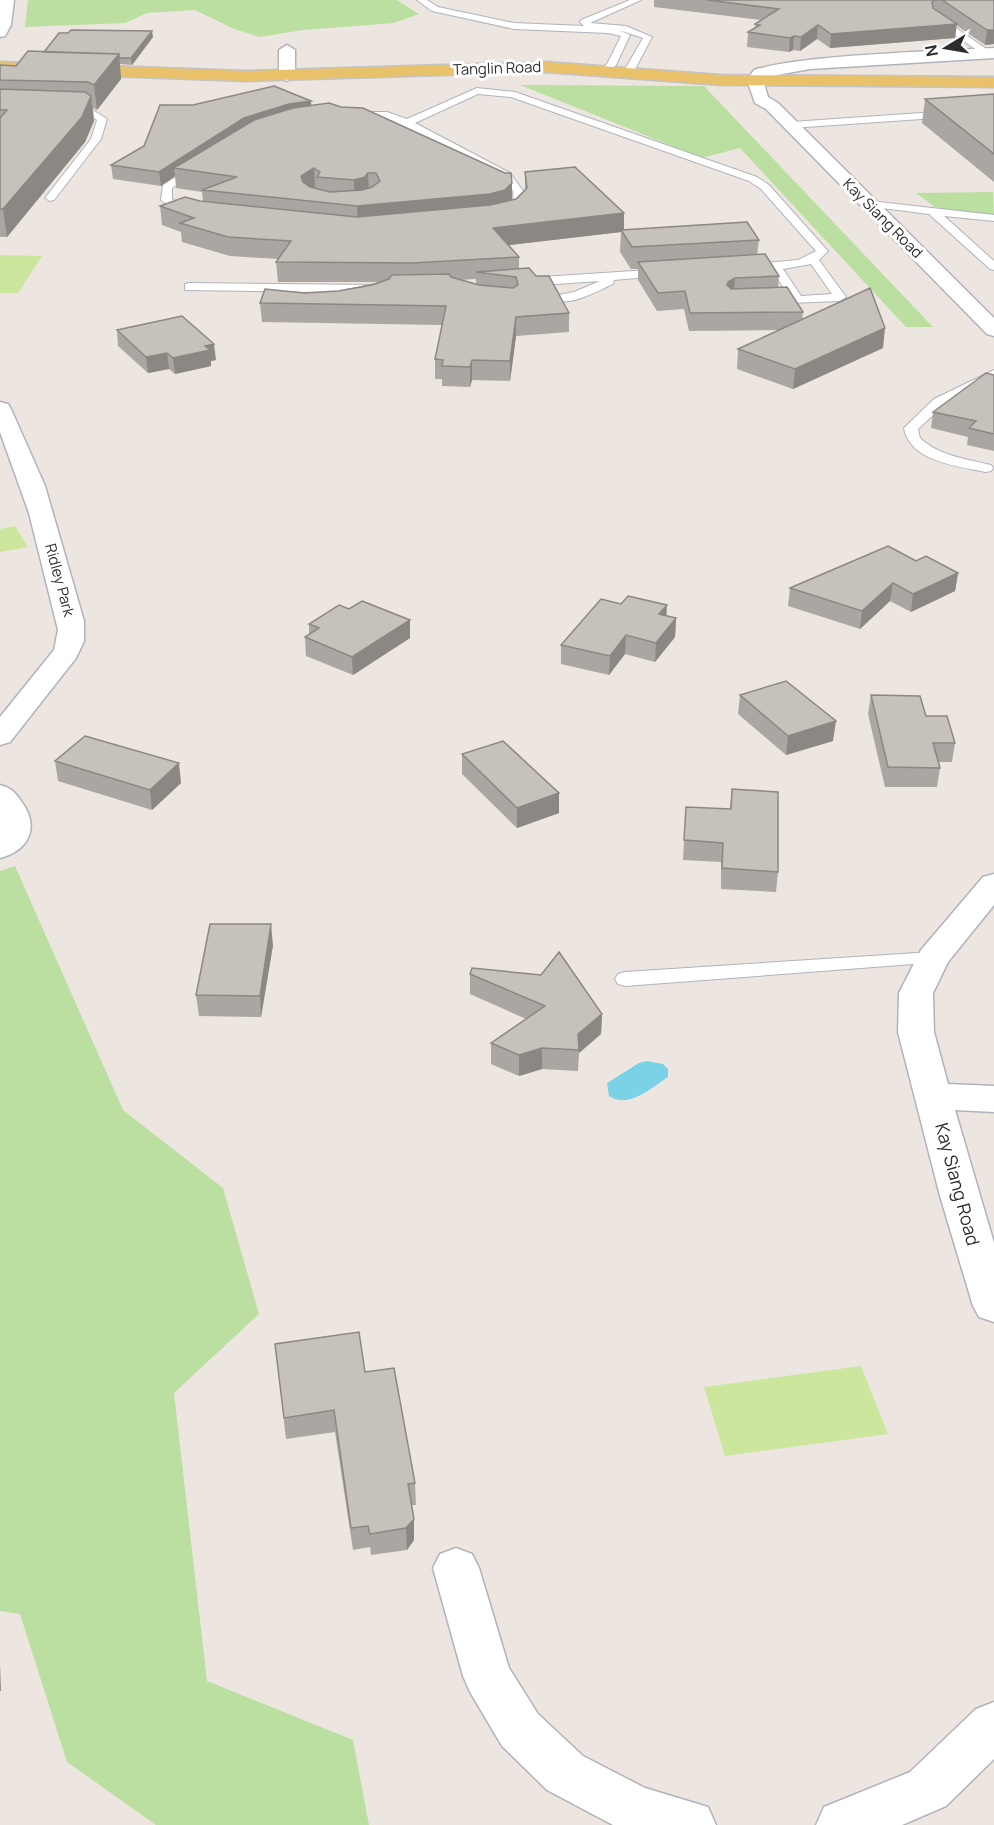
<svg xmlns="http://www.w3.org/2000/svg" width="994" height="1825" font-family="Manrope,sans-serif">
<rect width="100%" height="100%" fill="#ede6e0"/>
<path fill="#bbdfa0" d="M 28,0 L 397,0 L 419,14 L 394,23 L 303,30 L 260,37 L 234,29 L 195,10 L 147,13 L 125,23 L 25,27 Z
M 520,85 L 704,86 L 933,327 L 906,327 L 740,148 L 702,158 Z
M 993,192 L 994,216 L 940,211 L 916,193 Z
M 15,866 L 123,1110 L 223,1188 L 259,1314 L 174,1393 L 207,1681 L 353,1740 L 369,1825 L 156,1825 L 67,1762 L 20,1614 L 0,1611 L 0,871 Z"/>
<path fill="#cce69d" d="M 0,255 L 42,256 L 18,293 L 0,293 Z
M 15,526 L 28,547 L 0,552 L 0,529 Z
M 861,1366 L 888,1434 L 725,1456 L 704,1387 Z"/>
<path fill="#7bd2e7" d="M 647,1061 L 663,1064 L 668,1069 L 668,1077 C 651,1088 629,1109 609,1096 L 607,1083 L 639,1063 Z"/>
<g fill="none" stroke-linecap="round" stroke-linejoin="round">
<g stroke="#b0b3bc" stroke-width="2">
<path id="lane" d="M 417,0 L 427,0 L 438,7 L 514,23 L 584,26 L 580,22 L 581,20 L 630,0 L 641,0 L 590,23 L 626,26 L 652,37 L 633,73 L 628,76 L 623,73 L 643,38 L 619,30 L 630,35 L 616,65 L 605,74 L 600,71 L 607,64 L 621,36 L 608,33 L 514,29 L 432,11 Z
M 933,16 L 939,16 L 992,53 L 984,55 L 933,20 Z
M 477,88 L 515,92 L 757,177 L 769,185 L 826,249 L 828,251 L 819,260 L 846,297 L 840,301 L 765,304 L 765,298 L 789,296 L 772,270 L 748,270 L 742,267 L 744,265 L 798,260 L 816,251 L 761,189 L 749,181 L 511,97 L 478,94 L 415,123 L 510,173 L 523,191 L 525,205 L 514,216 L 490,222 L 358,234 L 202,218 L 175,210 L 161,200 L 163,185 L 246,133 L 290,119 L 337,112 L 387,112 L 407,119 ZM 337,118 L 386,118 L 502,177 L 513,191 L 514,204 L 506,212 L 490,216 L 358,228 L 203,212 L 183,206 L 172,199 L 172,188 L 254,137 L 294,124 ZM 811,264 L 832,294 L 801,296 L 783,269 Z
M 994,108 L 994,114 L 791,128 L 786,125 L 791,122 Z
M 64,109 L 91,109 L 107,119 L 101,139 L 54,200 L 50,201 L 45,198 L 91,139 L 97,120 L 89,115 L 64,113 Z
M 870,201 L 994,215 L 994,221 L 944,216 L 994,261 L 994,270 L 990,269 L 929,214 L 866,206 L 866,202 Z
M 665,269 L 669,271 L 669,275 L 614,280 L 613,284 C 597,291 576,304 558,301 L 558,295 L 574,292 L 600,281 L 526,286 L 520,282 L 526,278 Z
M 189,283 L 377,285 L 383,289 L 377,293 L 185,290 L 185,284 Z
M 994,370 L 994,379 L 944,405 L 918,429 L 920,438 C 939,456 966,459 991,465 L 993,468 L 991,471 L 986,472 C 958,466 910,462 904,428 L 934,399 Z
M 933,952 L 940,954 L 943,958 L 940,962 L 625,986 L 618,984 L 615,979 L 618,974 L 625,972 Z"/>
</g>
<g stroke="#b0b3bc" stroke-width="3">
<path id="street" d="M 0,0 L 14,0 L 11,25 L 5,36 L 0,37 Z
M 287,45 L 295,50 L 295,76 L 287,81 L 279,76 L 279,50 Z
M 994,48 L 994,58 L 810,69 L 760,78 L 752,73 C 766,56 960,50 994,48 Z
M 0,402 L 8,404 L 11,409 L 45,486 L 84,621 L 84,641 L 76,658 L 10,742 L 0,745 L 0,717 L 54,650 L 58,630 L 29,513 L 0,432 Z
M 0,785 C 11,788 15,792 21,801 C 40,826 30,850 0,858 Z
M 994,874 L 994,905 L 948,962 L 933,993 L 934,1032 L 948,1084 L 994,1086 L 994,1112 L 955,1110 L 994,1243 L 994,1322 L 979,1317 L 973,1306 L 940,1196 L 898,1032 L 899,993 L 921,950 L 983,877 Z
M 456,1548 L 472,1554 L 479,1568 L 509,1668 L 538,1714 L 583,1756 L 645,1788 L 708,1807 L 716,1825 L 613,1825 L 547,1790 L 502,1746 L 470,1692 L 463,1676 L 433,1568 L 440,1554 Z
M 994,1702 L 994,1759 L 946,1806 L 902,1825 L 816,1825 L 824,1807 L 910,1772 L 976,1709 Z"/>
</g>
<g stroke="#b0b3bc" stroke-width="3">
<path id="secondary" d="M 760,68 L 768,73 L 763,80 L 768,97 L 778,103 L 994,318 L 994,336 L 987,334 L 766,109 L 755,103 L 747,80 L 754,70 Z"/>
</g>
<g stroke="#c4c4c4" stroke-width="3">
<path id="primary" d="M 0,62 L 245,71 L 546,62 L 721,75 L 994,77 L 994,87 L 721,85 L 546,72 L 245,81 L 0,72 Z"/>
</g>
<use href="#lane" fill="#fff" fill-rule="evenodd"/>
<use href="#street" fill="#fff" fill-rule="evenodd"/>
<use href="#secondary" fill="#fff" fill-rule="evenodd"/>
<use href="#primary" fill="#e8c16a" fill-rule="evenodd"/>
</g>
<path fill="#aaa6a1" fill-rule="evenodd" d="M 654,0 L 994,0 L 994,44 L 985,45 L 956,25 L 955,38 L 830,48 L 817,39 L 800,51 L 793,50 L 789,52 L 747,47 L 748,32 L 755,28 L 755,24 L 761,20 L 654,7 Z
M 153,37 L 132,65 L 120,64 L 121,79 L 97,110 L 93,108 L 94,121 L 85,142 L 7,237 L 0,237 L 0,65 L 16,66 L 44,52 Z
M 994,94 L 994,182 L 922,123 L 925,99 Z
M 193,105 L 311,105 L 512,183 L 512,200 L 516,199 L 525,190 L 525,172 L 624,230 L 759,240 L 757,255 L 779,276 L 778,288 L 803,312 L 802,320 L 883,348 L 793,389 L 737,369 L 738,349 L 779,330 L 689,331 L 684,309 L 657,311 L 638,280 L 638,269 L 631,269 L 620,252 L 621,232 L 509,245 L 519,257 L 519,269 L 569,313 L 569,332 L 516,336 L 510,381 L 472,380 L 470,387 L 442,386 L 442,379 L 435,379 L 435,359 L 442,325 L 262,322 L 260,303 L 304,293 L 338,291 L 379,282 L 278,282 L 276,262 L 278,259 L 230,256 L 182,242 L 181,232 L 162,225 L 160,206 L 203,202 L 202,192 L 176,188 L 175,176 L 161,186 L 113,179 L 111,165 L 144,146 ZM 476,279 L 476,284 L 460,280 Z
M 117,330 L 216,360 L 211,361 L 211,366 L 175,374 L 169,369 L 148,373 L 118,346 Z
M 994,375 L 994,451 L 967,445 L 968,437 L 931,428 L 933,412 Z
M 916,561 L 958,573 L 955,591 L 911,612 L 890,601 L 860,629 L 788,606 L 790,588 Z
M 349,609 L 410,620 L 410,638 L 353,675 L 306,656 L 305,637 L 309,634 L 309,624 Z
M 666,616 L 676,618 L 675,637 L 655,662 L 625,654 L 609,675 L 561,664 L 561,645 Z
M 740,695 L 833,741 L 786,755 L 738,714 Z
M 871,695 L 926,716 L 955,743 L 952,762 L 939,762 L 940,768 L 937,787 L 885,787 L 868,714 Z
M 462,754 L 559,813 L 517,828 L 462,774 Z
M 55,761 L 181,783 L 152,810 L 58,781 Z
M 732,789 L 778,872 L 776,892 L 721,889 L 721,862 L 683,860 L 686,807 L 730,809 Z
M 273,945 L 261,1017 L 199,1016 L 196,995 Z
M 470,974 L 602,1014 L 601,1034 L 579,1053 L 578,1071 L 542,1069 L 519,1076 L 491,1064 L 491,1043 L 526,1019 L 470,994 Z
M 275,1344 L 365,1372 L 415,1483 L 416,1505 L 411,1505 L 414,1519 L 414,1540 L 407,1550 L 371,1555 L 370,1547 L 353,1550 L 335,1432 L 286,1439 Z"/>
<path fill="#8b8783" d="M 957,24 L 955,38 L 830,48 L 831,34 Z
M 818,25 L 817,39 L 800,51 L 801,37 Z
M 987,30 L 994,30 L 994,44 L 985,45 Z
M 152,31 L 153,37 L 132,65 L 131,58 Z
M 794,36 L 793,50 L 789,52 L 790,38 Z
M 119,54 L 121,79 L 97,110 L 94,85 Z
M 91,96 L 94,121 L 85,142 L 7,237 L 3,209 Z
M 311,101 L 312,114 L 174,168 L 175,176 L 161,186 L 159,172 L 244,118 L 289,104 Z
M 314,168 L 315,187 L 302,195 L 301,176 Z
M 368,173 L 369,193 L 354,200 L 354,180 Z
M 512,183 L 512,203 L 358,226 L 357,206 Z
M 624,213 L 624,232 L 621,230 L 621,232 L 493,247 L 493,228 Z
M 735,278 L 734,296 L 727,300 L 728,282 Z
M 516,317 L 516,336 L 510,381 L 510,361 Z
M 885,328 L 883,348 L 793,389 L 795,369 Z
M 214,344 L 216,360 L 211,361 L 211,366 L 175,374 L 173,358 L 205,346 Z
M 167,353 L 169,369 L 148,373 L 146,357 Z
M 472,360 L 472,380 L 470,387 L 470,367 Z
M 958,573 L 955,591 L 911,612 L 913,594 Z
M 893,583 L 890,601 L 860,629 L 862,611 Z
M 667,605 L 666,623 L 659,614 Z
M 676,618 L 675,637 L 655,662 L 656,643 Z
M 410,620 L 410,638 L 353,675 L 352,657 Z
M 626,635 L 625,654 L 609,675 L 610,656 Z
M 836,721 L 833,741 L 786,755 L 788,736 Z
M 179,763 L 181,783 L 152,810 L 150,790 Z
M 559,793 L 559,813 L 517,828 L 517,808 Z
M 271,924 L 273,945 L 261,1017 L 260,996 Z
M 602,1014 L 601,1034 L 579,1053 L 578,1034 Z
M 542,1048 L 542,1069 L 519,1076 L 519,1055 Z
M 414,1519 L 414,1540 L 407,1550 L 406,1528 Z
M 0,1664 L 1,1691 L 0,1691 Z"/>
<path fill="#c6c1bb" stroke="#8b8783" stroke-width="1.5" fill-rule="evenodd" d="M 707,0 L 994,0 L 994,30 L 987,30 L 942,0 L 935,0 L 932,2 L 933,8 L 957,24 L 831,34 L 818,25 L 801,37 L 794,36 L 790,38 L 748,32 L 760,25 L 755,24 L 779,9 Z
M 71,30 L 152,31 L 131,58 L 119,58 L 119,54 L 44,52 L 59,33 L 68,33 Z
M 28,51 L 119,54 L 94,85 L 88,82 L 0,80 L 0,65 L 16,66 Z
M 274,86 L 311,101 L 289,104 L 244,118 L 159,172 L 111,165 L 144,146 L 160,105 L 193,105 Z
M 0,89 L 85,92 L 91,96 L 82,117 L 3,209 L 0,209 L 0,118 L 7,110 L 0,110 Z
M 994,94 L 994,154 L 925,99 Z
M 329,103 L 341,107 L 363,108 L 505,173 L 511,173 L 512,183 L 505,190 L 490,194 L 357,206 L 202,190 L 237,177 L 174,168 L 254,120 L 293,108 ZM 314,168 L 320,172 L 317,177 L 354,180 L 365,177 L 368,173 L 376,173 L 380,181 L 372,187 L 362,190 L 330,192 L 310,187 L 303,182 L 301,176 Z
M 575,167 L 624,213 L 493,228 L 519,257 L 412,263 L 276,262 L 291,241 L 228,237 L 180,223 L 194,218 L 160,206 L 185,197 L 200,201 L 357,217 L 490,205 L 516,199 L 527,188 L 525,172 Z
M 747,222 L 759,240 L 632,247 L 621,230 Z
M 765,254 L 779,276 L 735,278 L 728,282 L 727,285 L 731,289 L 787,287 L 803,312 L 690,313 L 685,291 L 658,293 L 638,262 Z
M 529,268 L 536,276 L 549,276 L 569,313 L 516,317 L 510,361 L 472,360 L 470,367 L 442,366 L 443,360 L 435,359 L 446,306 L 260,303 L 265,289 L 304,293 L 338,291 L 372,285 L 389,279 L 392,275 L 449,274 L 451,277 L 479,285 L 513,288 L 518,285 L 516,277 L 476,272 Z
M 870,288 L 885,328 L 795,369 L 738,349 Z
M 182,316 L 214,344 L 205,346 L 210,350 L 173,358 L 167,353 L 146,357 L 117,330 Z
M 986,373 L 994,375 L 994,434 L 969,428 L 976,421 L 933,412 Z
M 888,546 L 916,561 L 926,556 L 958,573 L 913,594 L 893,583 L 862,611 L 790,588 Z
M 628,596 L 667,605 L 659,614 L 676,618 L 656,643 L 626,635 L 610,656 L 561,645 L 601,599 L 621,604 Z
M 362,601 L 410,620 L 352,657 L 305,637 L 319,628 L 309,624 L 339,605 L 349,609 Z
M 786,681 L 836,721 L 788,736 L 740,695 Z
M 871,695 L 920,696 L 926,716 L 947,716 L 955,743 L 933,743 L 940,768 L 888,767 Z
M 85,736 L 179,763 L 150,790 L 55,761 Z
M 503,741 L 559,793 L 517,808 L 462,754 Z
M 732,789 L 778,792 L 778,872 L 722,868 L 723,843 L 684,840 L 686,807 L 731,809 Z
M 210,924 L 271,924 L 260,996 L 196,995 Z
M 559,952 L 602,1014 L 578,1034 L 579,1050 L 542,1048 L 519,1055 L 491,1043 L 545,1006 L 470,974 L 472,968 L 541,975 Z
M 359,1332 L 365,1372 L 394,1368 L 415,1483 L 408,1484 L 414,1519 L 406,1528 L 370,1534 L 368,1526 L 351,1528 L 334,1410 L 284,1418 L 275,1344 Z"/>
<g text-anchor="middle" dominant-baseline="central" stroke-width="6" stroke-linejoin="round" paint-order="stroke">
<g font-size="15" fill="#2c2c2c" stroke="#fff">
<text transform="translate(497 68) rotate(-2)">Tanglin Road</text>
<text transform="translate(883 218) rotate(45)">Kay Siang Road</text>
<text transform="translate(60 580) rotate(75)">Ridley Park</text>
</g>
<g font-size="18" fill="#2c2c2c" stroke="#fff">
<text transform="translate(958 1184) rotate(75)">Kay Siang Road</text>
</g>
</g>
<g transform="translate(946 48) rotate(259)" stroke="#ffffff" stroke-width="4.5" paint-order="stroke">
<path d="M0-4.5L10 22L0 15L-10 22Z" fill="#2c2c2c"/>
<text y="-9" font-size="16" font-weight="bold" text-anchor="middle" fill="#2c2c2c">N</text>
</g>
</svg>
